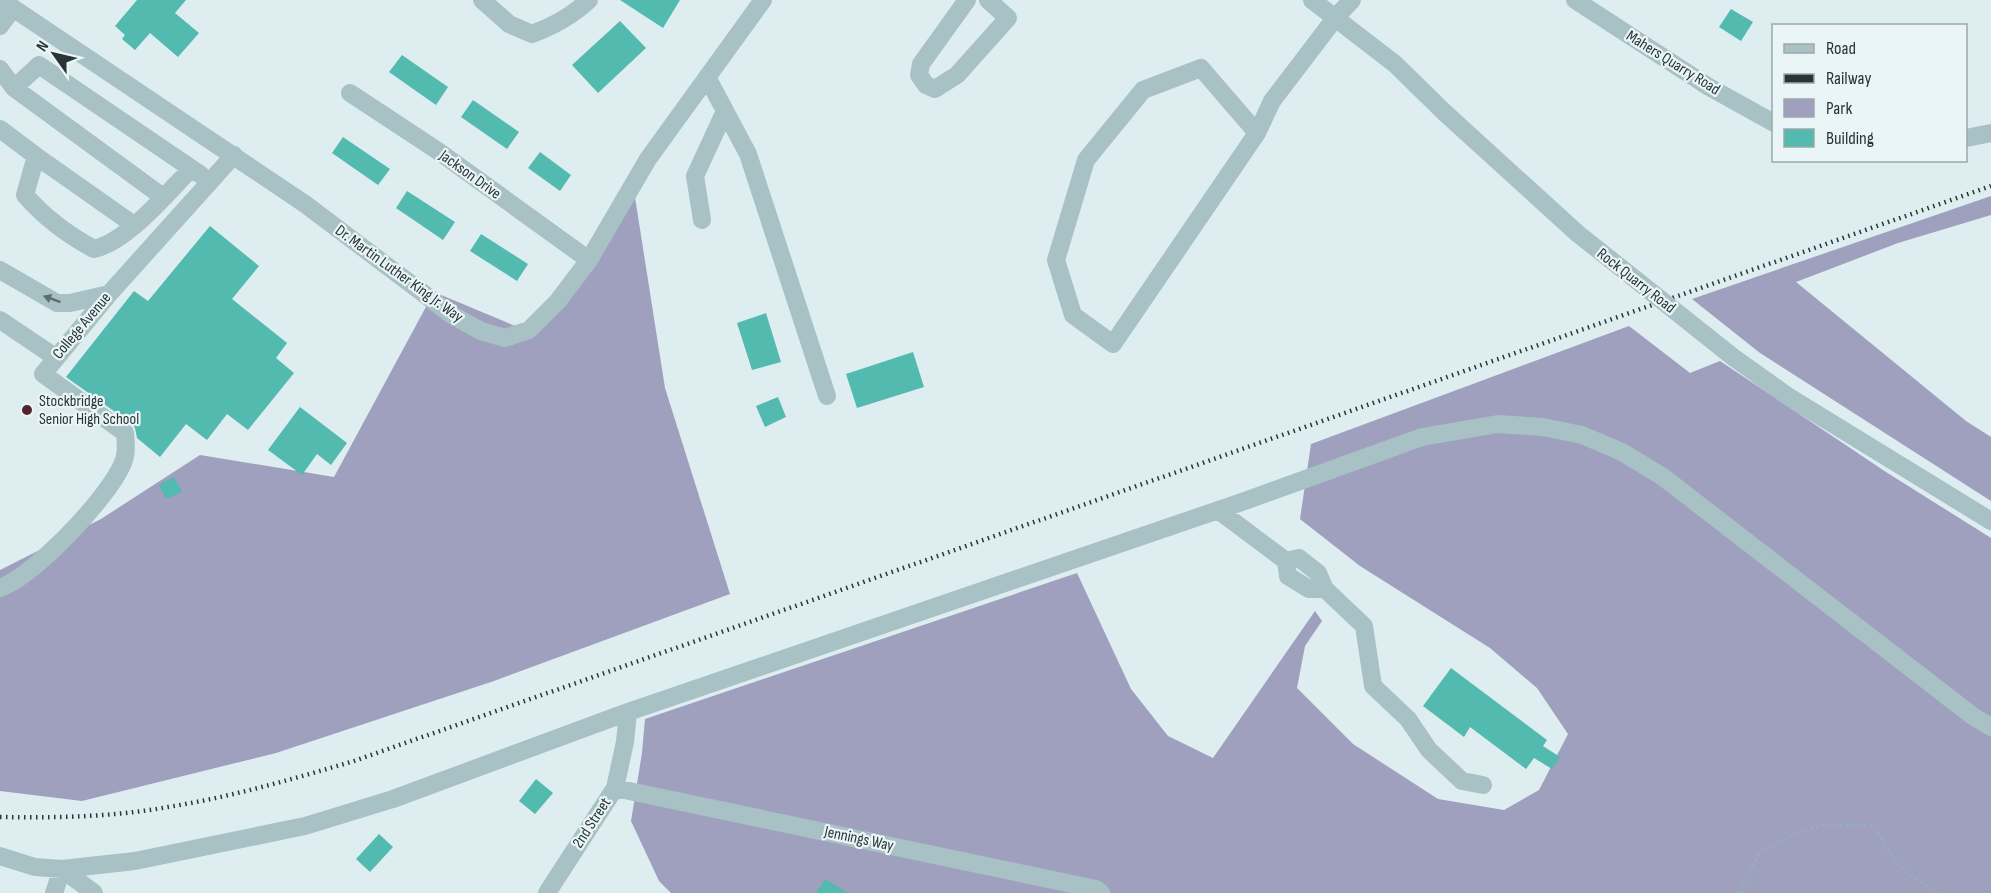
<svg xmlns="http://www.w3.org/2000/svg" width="1991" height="893" font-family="'Sofia Sans Condensed',sans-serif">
<rect width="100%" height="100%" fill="#deedf0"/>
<path fill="#9f9fbe" d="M 634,191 L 665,388 L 730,594 L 494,681 L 276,753 L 82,801 L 0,791 L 0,570 L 101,519 L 200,455 L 334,477 L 434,292 L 532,333 Z
M 1991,196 L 1991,215 L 1898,243 L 1796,282 L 1966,421 L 1991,437 L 1991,501 L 1760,353 L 1692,299 Z
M 1629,326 L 1690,373 L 1720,361 L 1886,472 L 1991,538 L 1991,893 L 671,893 L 659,881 L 631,821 L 642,753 L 645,719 L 1077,573 L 1131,689 L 1168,736 L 1213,758 L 1315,611 L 1322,621 L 1305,646 L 1297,688 L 1353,744 L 1438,799 L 1504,810 L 1539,790 L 1568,734 L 1537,688 L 1490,648 L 1360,566 L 1300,519 L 1311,444 Z"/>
<path fill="#52baaf" d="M 137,0 L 186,0 L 175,13 L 199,33 L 178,57 L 150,33 L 135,50 L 122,39 L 125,35 L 115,26 Z
M 620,0 L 680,0 L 663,28 Z
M 1731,9 L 1753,22 L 1741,41 L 1719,27 Z
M 620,21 L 646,48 L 598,93 L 572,65 Z
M 402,55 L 448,87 L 436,105 L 389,72 Z
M 473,100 L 519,132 L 507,149 L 461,117 Z
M 343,137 L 390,169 L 378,185 L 332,153 Z
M 540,152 L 571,175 L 560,191 L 528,168 Z
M 407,191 L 455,222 L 443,240 L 396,208 Z
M 210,226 L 259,266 L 232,299 L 287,343 L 276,358 L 294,373 L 248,430 L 227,414 L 207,440 L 186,424 L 160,457 L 137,438 L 135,428 L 132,424 L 66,377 L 134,291 L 148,301 Z
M 481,234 L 528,264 L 517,281 L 470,251 Z
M 766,313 L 781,362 L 752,370 L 737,323 Z
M 913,352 L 924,387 L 857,408 L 846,374 Z
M 778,397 L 786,417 L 765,427 L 756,406 Z
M 300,407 L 347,443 L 331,465 L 317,454 L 302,475 L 268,450 Z
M 174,477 L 182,492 L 166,499 L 159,485 Z
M 1451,668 L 1547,740 L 1543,746 L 1560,757 L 1552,769 L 1534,758 L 1526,769 L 1470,727 L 1464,737 L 1423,706 Z
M 536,779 L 553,793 L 535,814 L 519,801 Z
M 379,834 L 393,847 L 370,872 L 356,859 Z
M 825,879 L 848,893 L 816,893 Z"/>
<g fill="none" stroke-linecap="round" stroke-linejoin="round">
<path stroke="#95b0b3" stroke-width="3" stroke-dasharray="3 3" stroke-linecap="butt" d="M 1738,893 L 1759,853 L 1792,835 L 1822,825 L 1873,825 L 1896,862 L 1908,873 L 1937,893"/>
<path stroke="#a8c1c4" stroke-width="18" d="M 1,0 L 305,204 L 452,315 L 481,331 L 505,338 L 529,330 L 558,301 L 589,260 L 648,159 L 763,0
M 482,0 L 509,24 L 532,34 C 554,26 572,16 589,0
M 967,0 L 921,64 L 919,75 L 926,85 L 935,89 L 957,75 L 1008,18 L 988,0
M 1312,0 L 1395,64 L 1444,112 L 1577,233
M 1575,0 L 1709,87 L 1774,123
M 0,26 L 13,8
M 0,69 L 14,88 L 39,65 L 201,175
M 707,77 L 748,154 L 827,396
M 14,88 L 163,197
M 350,93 L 438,151 L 589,260
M 0,129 L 36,156 L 25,195 C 44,217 68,235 94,249 C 127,242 167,193 191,169
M 1257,133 L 1201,68 L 1143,90 L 1086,160 L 1056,260 L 1073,315 L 1113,344 L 1257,133 L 1272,101 L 1336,17 L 1352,0
M 1966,138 L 1991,133
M 36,156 L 134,225
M 702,220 L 695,176 L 725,111
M 0,270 L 57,303 L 70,303 L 109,294
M 0,320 L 55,357
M 1733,357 L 1789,397 L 1991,521
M 1218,510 L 1286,561 L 1288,576 L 1309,589 L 1325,589 L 1318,573 L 1299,558 L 1286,561
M 0,588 C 35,575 107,499 122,465 C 127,455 126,444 125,433 L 43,374 L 109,294 L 234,155
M 1325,589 L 1364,626 L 1373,686 L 1408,719 L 1429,750 L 1462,781 L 1483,785
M 615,788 L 1096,889 L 1101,893
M 0,856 L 35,867 L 62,869 L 135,861 L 305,826 L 393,799 L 628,712 L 1239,503 L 1422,437 L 1498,424 L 1543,427 L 1582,435 L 1622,452 L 1663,477 L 1974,717 L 1991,727
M 62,869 L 94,893
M 54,893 L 62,869
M 547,893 L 615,788 L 625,742 L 628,712"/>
<path stroke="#293535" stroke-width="4.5" stroke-dasharray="1.5 4.5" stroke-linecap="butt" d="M 0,817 C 56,818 113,817 168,807 C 231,797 293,779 354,761 L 1991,186"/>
<path stroke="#a8c1c4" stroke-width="18" d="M 1577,233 L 1733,357"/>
</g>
<defs><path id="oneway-solid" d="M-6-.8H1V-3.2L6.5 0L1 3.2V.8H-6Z" transform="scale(1.5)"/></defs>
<use fill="#5c6d6e" href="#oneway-solid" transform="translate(52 299) rotate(-160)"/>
<circle fill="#532330" stroke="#eaf5f8" stroke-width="2" cx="27" cy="410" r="6"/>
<g text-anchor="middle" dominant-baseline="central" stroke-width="4.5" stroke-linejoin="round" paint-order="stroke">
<g font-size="16" fill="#293535" stroke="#eaf5f8">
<text transform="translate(1673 63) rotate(32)">Mahers Quarry Road</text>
<text transform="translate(470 175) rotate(36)">Jackson Drive</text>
<text transform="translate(399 274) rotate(36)">Dr. Martin Luther King Jr. Way</text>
<text transform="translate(1636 281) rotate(38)">Rock Quarry Road</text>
<text transform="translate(82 326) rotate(-50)">College Avenue</text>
<text transform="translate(592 823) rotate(-57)">2nd Street</text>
<text transform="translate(859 839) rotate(12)">Jennings Way</text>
</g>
<g font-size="16" fill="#293535" stroke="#eaf5f8" text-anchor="start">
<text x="39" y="401">Stockbridge<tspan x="39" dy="18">Senior High School</tspan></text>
</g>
</g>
<rect x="1772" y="24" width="195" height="138" fill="#eaf5f8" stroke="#9da8aa" stroke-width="1.5"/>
<rect x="1784" y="44" width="30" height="9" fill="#a8c1c4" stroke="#9da8aa" stroke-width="1.5"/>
<text x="1826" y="54" font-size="18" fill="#293535">Road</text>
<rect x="1784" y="74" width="30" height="9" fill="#293535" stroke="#9da8aa" stroke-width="1.5"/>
<text x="1826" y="84" font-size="18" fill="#293535">Railway</text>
<rect x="1784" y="99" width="30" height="18" fill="#9f9fbe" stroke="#9da8aa" stroke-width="1.5"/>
<text x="1826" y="114" font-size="18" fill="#293535">Park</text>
<rect x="1784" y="129" width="30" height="18" fill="#52baaf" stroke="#9da8aa" stroke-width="1.5"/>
<text x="1826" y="144" font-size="18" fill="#293535">Building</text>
<g transform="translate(54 54) rotate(304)" stroke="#eaf5f8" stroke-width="4.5" paint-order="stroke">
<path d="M0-4.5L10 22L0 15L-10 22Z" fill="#293535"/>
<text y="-9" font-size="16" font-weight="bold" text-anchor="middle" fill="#293535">N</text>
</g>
</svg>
